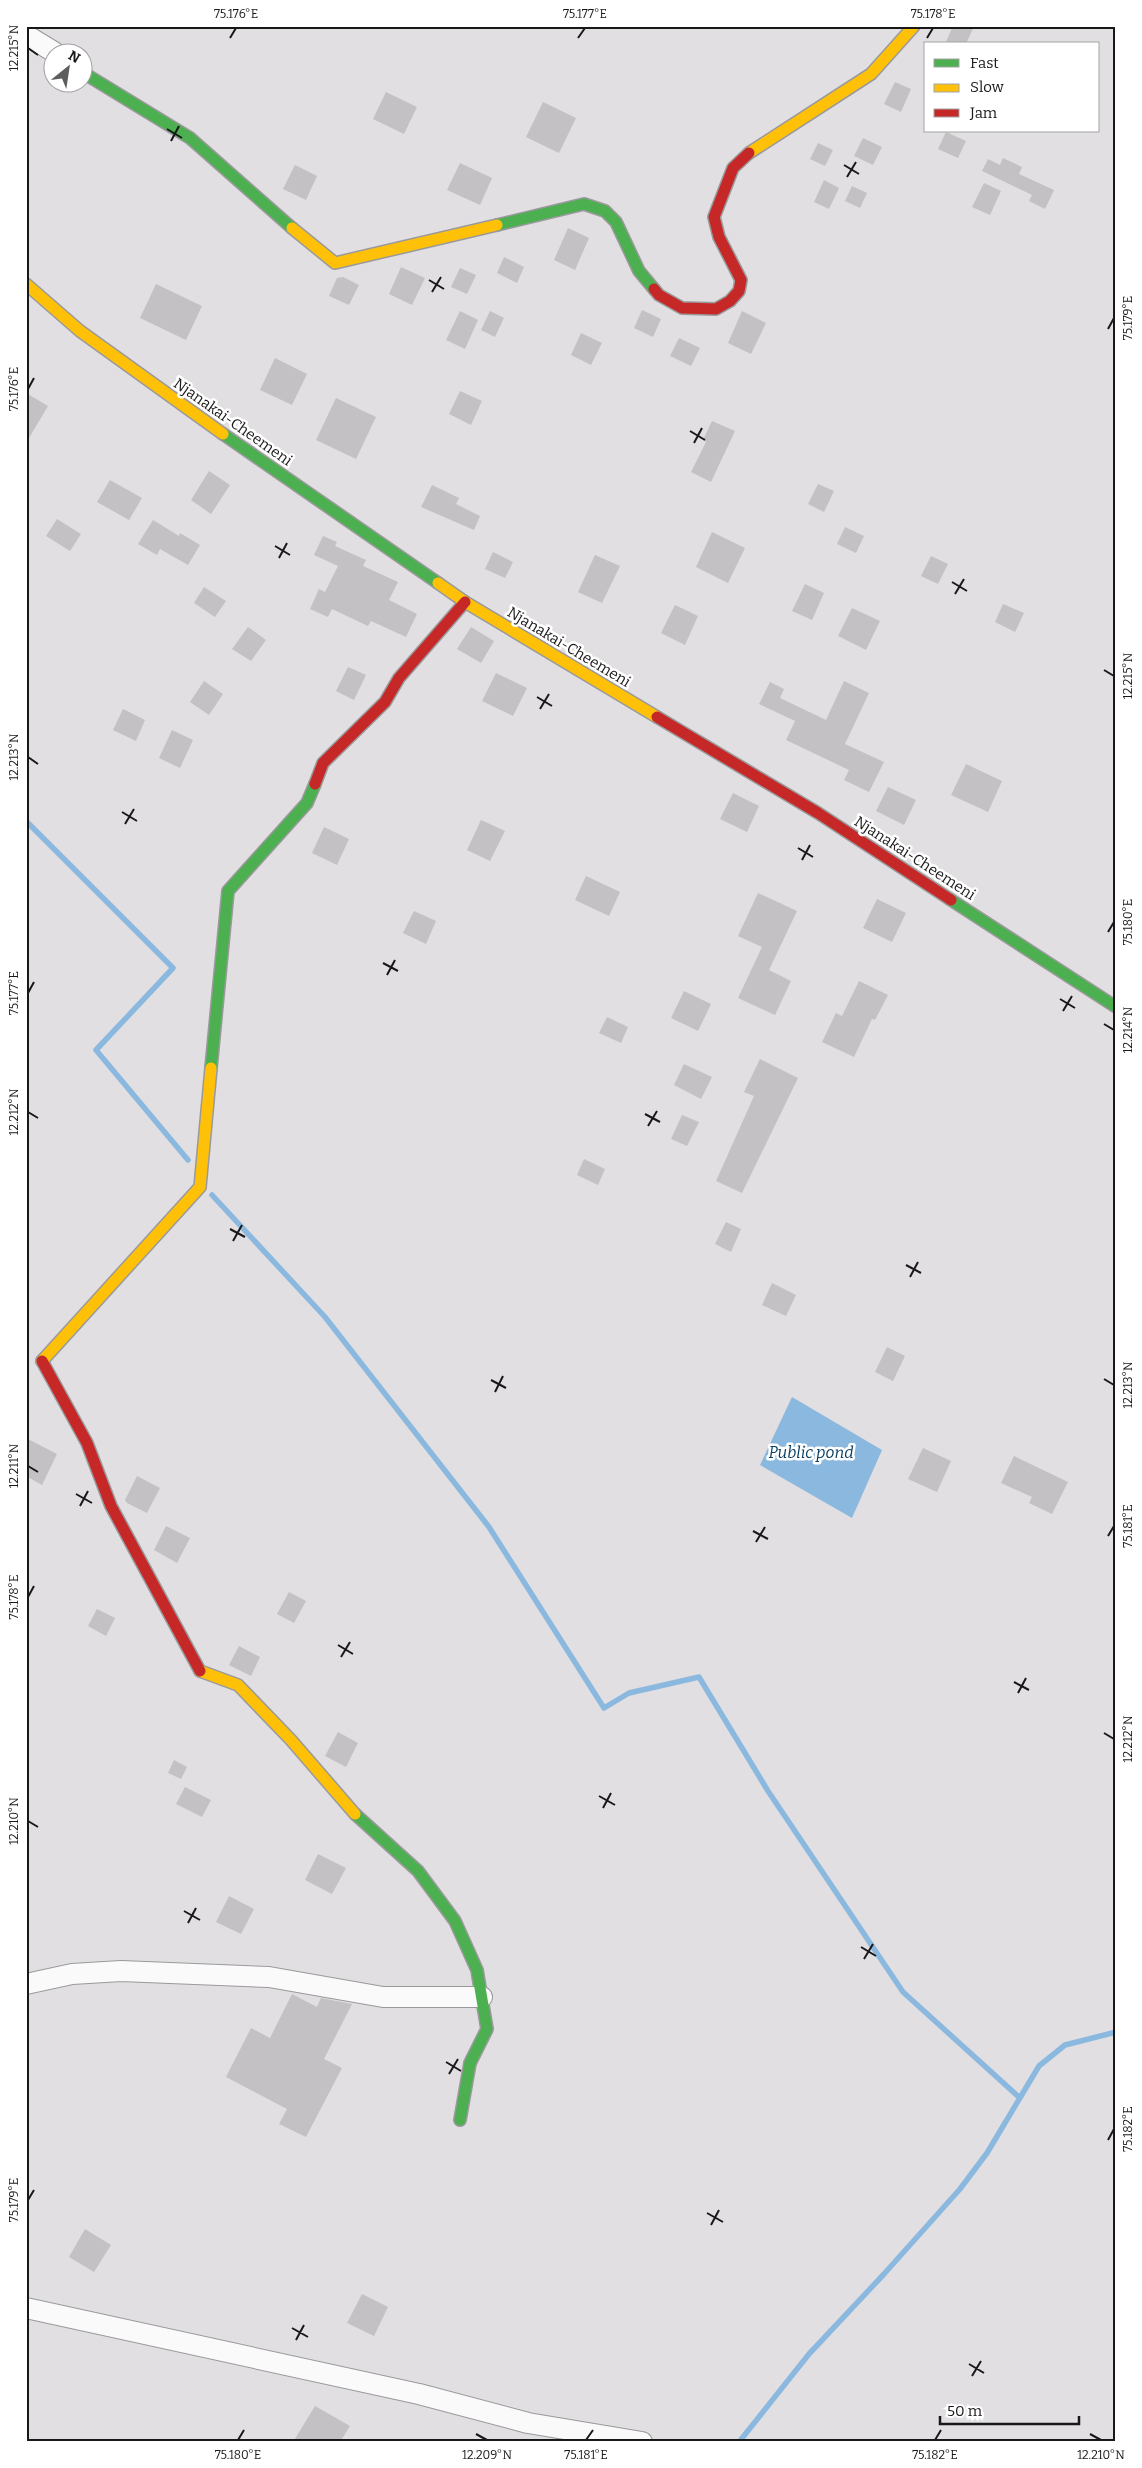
<svg xmlns="http://www.w3.org/2000/svg" width="1142" height="2468" font-family="Bitter,serif">
<rect width="100%" height="100%" fill="#e1dfe2"/>
<path fill="#8bb8de" d="M 792,1397 L 882,1450 L 852,1518 L 760,1465 Z"/>
<g fill="none" stroke-linecap="round" stroke-linejoin="round">
<path stroke="#8bb8de" stroke-width="5.5" d="M 26,821 L 173,968 L 96,1050 L 188,1160
M 212,1195 L 325,1317 L 489,1527 L 604,1708 L 629,1693 L 699,1677 L 768,1791 L 903,1992 L 1020,2098
M 739,2442 L 809,2354 L 884,2274 L 960,2189 L 987,2153 L 1039,2066 L 1065,2045 L 1116,2032"/>
</g>
<path fill="#c3c1c3" d="M 953,26 L 974,26 L 966,44 L 945,44 Z
M 895,82 L 911,89 L 901,112 L 884,104 Z
M 386,92 L 417,107 L 404,134 L 373,119 Z
M 543,102 L 576,118 L 559,153 L 526,137 Z
M 946,132 L 966,141 L 958,158 L 938,149 Z
M 863,138 L 882,147 L 873,165 L 854,156 Z
M 818,143 L 833,150 L 825,166 L 810,159 Z
M 1003,158 L 1022,167 L 1019,174 L 1054,190 L 1045,209 L 1029,201 L 1032,195 L 982,171 L 988,159 L 1000,165 Z
M 460,163 L 492,178 L 480,205 L 447,190 Z
M 295,165 L 317,176 L 306,200 L 283,189 Z
M 824,180 L 839,188 L 829,209 L 814,202 Z
M 984,183 L 1001,191 L 990,215 L 972,207 Z
M 852,186 L 867,193 L 860,208 L 845,201 Z
M 568,228 L 589,238 L 575,270 L 554,260 Z
M 504,257 L 524,267 L 517,283 L 497,273 Z
M 401,267 L 425,278 L 412,305 L 389,294 Z
M 460,268 L 476,275 L 467,294 L 451,287 Z
M 343,277 L 359,285 L 349,305 L 329,296 L 337,278 Z
M 156,284 L 202,306 L 186,340 L 140,318 Z
M 642,310 L 661,319 L 653,337 L 634,328 Z
M 460,311 L 478,320 L 465,349 L 446,340 Z
M 490,311 L 504,318 L 495,337 L 481,330 Z
M 742,311 L 766,323 L 751,354 L 728,343 Z
M 581,333 L 602,343 L 591,365 L 571,355 Z
M 679,338 L 700,348 L 691,366 L 670,356 Z
M 275,358 L 307,374 L 292,405 L 260,390 Z
M 460,391 L 482,401 L 471,425 L 449,414 Z
M 26,393 L 48,406 L 26,443 Z
M 336,398 L 376,417 L 356,459 L 316,440 Z
M 712,421 L 735,431 L 711,482 L 691,472 L 706,442 L 703,440 Z
M 209,471 L 230,485 L 211,514 L 191,500 Z
M 110,480 L 142,498 L 129,520 L 97,502 Z
M 818,484 L 834,491 L 824,512 L 808,504 Z
M 432,485 L 459,498 L 456,504 L 480,516 L 474,530 L 421,507 Z
M 57,519 L 81,534 L 70,551 L 46,536 Z
M 153,520 L 179,536 L 180,533 L 200,545 L 188,565 L 160,549 L 157,555 L 138,544 Z
M 845,527 L 864,536 L 856,553 L 837,544 Z
M 712,532 L 745,548 L 728,583 L 696,567 Z
M 323,536 L 337,542 L 335,546 L 366,560 L 363,566 L 398,582 L 389,600 L 417,614 L 406,637 L 371,621 L 368,626 L 332,609 L 328,617 L 310,609 L 319,589 L 325,592 L 338,566 L 314,555 Z
M 493,552 L 513,562 L 505,578 L 485,569 Z
M 595,555 L 620,566 L 602,603 L 578,592 Z
M 931,556 L 948,564 L 938,584 L 921,576 Z
M 805,584 L 824,593 L 812,620 L 792,611 Z
M 204,587 L 226,601 L 215,617 L 194,603 Z
M 1003,604 L 1024,613 L 1015,632 L 995,622 Z
M 675,605 L 698,616 L 685,645 L 661,633 Z
M 852,608 L 880,621 L 866,650 L 838,636 Z
M 248,627 L 266,640 L 251,661 L 232,649 Z
M 471,627 L 494,641 L 481,663 L 457,649 Z
M 348,667 L 366,675 L 354,700 L 336,691 Z
M 496,673 L 527,688 L 513,716 L 482,701 Z
M 204,681 L 223,694 L 209,715 L 190,702 Z
M 844,681 L 869,693 L 845,744 L 884,762 L 869,792 L 844,780 L 849,770 L 786,740 L 795,721 L 759,704 L 770,682 L 784,689 L 780,698 L 826,720 Z
M 123,709 L 145,720 L 136,741 L 113,730 Z
M 172,730 L 193,740 L 180,768 L 159,758 Z
M 966,764 L 1002,781 L 988,812 L 951,795 Z
M 888,787 L 916,800 L 904,825 L 876,811 Z
M 733,793 L 759,806 L 747,832 L 720,819 Z
M 481,820 L 505,831 L 490,861 L 467,850 Z
M 324,827 L 349,839 L 337,865 L 312,853 Z
M 586,876 L 620,892 L 609,916 L 575,900 Z
M 758,893 L 797,911 L 769,970 L 791,981 L 775,1015 L 738,998 L 762,947 L 738,936 Z
M 877,899 L 906,913 L 892,942 L 863,928 Z
M 414,911 L 436,921 L 426,944 L 403,933 Z
M 859,981 L 888,995 L 875,1020 L 872,1019 L 854,1057 L 822,1042 L 836,1013 L 842,1016 Z
M 684,991 L 711,1004 L 698,1031 L 671,1018 Z
M 607,1017 L 628,1027 L 621,1043 L 599,1033 Z
M 760,1059 L 798,1078 L 742,1193 L 716,1181 L 754,1096 L 744,1092 Z
M 684,1064 L 712,1077 L 701,1099 L 674,1085 Z
M 682,1115 L 699,1122 L 687,1146 L 671,1139 Z
M 584,1159 L 605,1169 L 598,1185 L 577,1175 Z
M 726,1222 L 741,1229 L 731,1252 L 715,1244 Z
M 772,1283 L 796,1295 L 786,1316 L 762,1305 Z
M 887,1347 L 905,1356 L 893,1381 L 875,1372 Z
M 26,1438 L 57,1454 L 42,1485 L 26,1476 Z
M 923,1448 L 951,1461 L 937,1492 L 908,1479 Z
M 1014,1456 L 1068,1482 L 1052,1514 L 1029,1503 L 1032,1497 L 1001,1483 Z
M 137,1476 L 160,1488 L 147,1513 L 127,1503 L 125,1500 Z
M 166,1526 L 190,1538 L 177,1563 L 154,1550 Z
M 289,1592 L 306,1601 L 294,1623 L 277,1614 Z
M 97,1609 L 115,1618 L 106,1636 L 88,1626 Z
M 239,1646 L 260,1657 L 251,1676 L 229,1665 Z
M 338,1732 L 358,1743 L 346,1767 L 325,1756 Z
M 174,1760 L 187,1767 L 181,1779 L 168,1773 Z
M 185,1787 L 211,1800 L 202,1817 L 176,1804 Z
M 318,1854 L 346,1868 L 332,1894 L 305,1880 Z
M 229,1896 L 254,1909 L 241,1934 L 216,1922 Z
M 292,1994 L 317,2007 L 321,1998 L 352,2004 L 324,2059 L 342,2068 L 306,2137 L 279,2124 L 287,2109 L 226,2077 L 251,2028 L 270,2038 Z
M 85,2229 L 111,2245 L 94,2272 L 69,2257 Z
M 362,2294 L 388,2307 L 374,2336 L 347,2323 Z
M 315,2406 L 350,2426 L 340,2442 L 293,2442 Z"/>
<g fill="none" stroke-linecap="round" stroke-linejoin="round">
<g stroke="#9a999b" stroke-width="22">
<path id="street" d="M 26,35 L 54,52
M 26,1984 L 72,1974 L 121,1971 L 269,1977 L 383,1997 L 482,1997
M 26,2308 L 419,2394 L 528,2423 L 642,2442"/>
</g>
<g stroke="#9a999b" stroke-width="14">
<path id="fast" d="M 82,72 L 190,138 L 292,228
M 497,225 L 584,204 L 605,211 L 616,222 L 639,271 L 654,289
M 223,434 L 438,583
M 951,900 L 1116,1007
M 211,1068 L 228,891 L 307,803 L 315,784
M 355,1814 L 418,1871 L 455,1921 L 477,1970 L 487,2029 L 470,2063 L 460,2120"/>
</g>
<g stroke="#9a999b" stroke-width="14">
<path id="slow" d="M 749,153 L 871,74 L 914,26
M 292,228 L 335,263 L 497,225
M 26,284 L 80,331 L 223,434
M 438,583 L 465,602 L 657,717
M 42,1361 L 200,1187 L 211,1068
M 200,1671 L 238,1685 L 291,1740 L 355,1814"/>
</g>
<g stroke="#9a999b" stroke-width="14">
<path id="jam" d="M 654,289 L 659,295 L 682,308 L 716,309 L 730,301 L 739,291 L 741,280 L 719,237 L 714,217 L 733,168 L 749,153
M 657,717 L 818,813 L 951,900
M 315,784 L 323,763 L 385,702 L 399,678 L 465,602
M 42,1361 L 87,1443 L 111,1506 L 200,1671"/>
</g>
<use href="#street" stroke="#fafafb" stroke-width="20"/>
<use href="#fast" stroke="#4caf50" stroke-width="11"/>
<use href="#slow" stroke="#ffc107" stroke-width="11"/>
<use href="#jam" stroke="#c62828" stroke-width="11"/>
</g>
<path fill="none" stroke="#191819" stroke-width="2" d="M 230,38 L 236,28M 578,38 L 585,28M 927,38 L 933,28M 28,48 L 38,55M 167,129 L 182,138M 171,141 L 179,126M 844,165 L 859,174M 847,177 L 856,162M 429,280 L 444,289M 432,292 L 441,277M 1108,329 L 1114,318M 28,389 L 34,378M 690,431 L 705,440M 694,443 L 702,428M 275,546 L 290,555M 279,558 L 287,543M 952,582 L 967,591M 955,594 L 964,579M 1104,670 L 1114,676M 537,697 L 552,706M 540,709 L 549,694M 28,757 L 38,764M 122,812 L 137,821M 125,824 L 134,809M 798,848 L 813,857M 802,860 L 810,845M 1108,932 L 1114,922M 383,963 L 398,971M 387,975 L 395,960M 28,993 L 34,982M 1060,999 L 1075,1008M 1063,1011 L 1072,996M 1104,1024 L 1114,1030M 28,1112 L 38,1118M 645,1114 L 660,1122M 648,1126 L 657,1111M 230,1229 L 245,1237M 233,1241 L 242,1225M 906,1265 L 921,1273M 910,1277 L 918,1262M 1104,1379 L 1114,1385M 491,1380 L 506,1388M 495,1392 L 503,1376M 28,1466 L 38,1472M 76,1494 L 92,1503M 80,1506 L 88,1491M 753,1531 L 768,1539M 1108,1536 L 1114,1526M 756,1542 L 765,1527M 28,1597 L 34,1586M 338,1645 L 353,1654M 341,1657 L 350,1642M 1014,1682 L 1029,1690M 1018,1693 L 1026,1678M 1104,1733 L 1114,1739M 599,1796 L 615,1805M 603,1808 L 611,1793M 28,1821 L 38,1827M 184,1911 L 200,1920M 188,1923 L 196,1908M 861,1947 L 876,1956M 864,1959 L 873,1944M 446,2062 L 461,2071M 449,2074 L 458,2059M 1108,2140 L 1114,2129M 28,2200 L 34,2190M 707,2213 L 723,2222M 711,2225 L 719,2210M 292,2328 L 308,2337M 296,2340 L 304,2325M 969,2364 L 984,2373M 972,2376 L 981,2361M 476,2434 L 487,2440M 1090,2434 L 1101,2440M 238,2440 L 244,2430M 586,2440 L 593,2430M 935,2440 L 941,2430"/>
<g text-anchor="middle" dominant-baseline="central" stroke-width="5" stroke-linejoin="round" paint-order="stroke">
<g font-size="15" fill="#191819" stroke="#fff">
<text transform="translate(233 422) rotate(35)">Njanakai-Cheemeni</text>
<text transform="translate(569 647) rotate(31)">Njanakai-Cheemeni</text>
<text transform="translate(915 858) rotate(33)">Njanakai-Cheemeni</text>
</g>
<g font-size="16" font-style="italic" fill="#0b3f62" stroke="#fff">
<text x="811" y="1452">Public pond</text>
</g>
</g>
<rect width="1142" height="2468" fill="none" stroke="#ffffff" stroke-width="55"/>
<rect x="924" y="42" width="175" height="90" fill="#ffffff" stroke="#a3a3a3"/>
<rect x="934" y="59" width="25" height="8" fill="#4caf50" stroke="#a3a3a3"/>
<text x="970" y="68" font-size="15" fill="#191819">Fast</text>
<rect x="934" y="84" width="25" height="8" fill="#ffc107" stroke="#a3a3a3"/>
<text x="970" y="92" font-size="15" fill="#191819">Slow</text>
<rect x="934" y="109" width="25" height="8" fill="#c62828" stroke="#a3a3a3"/>
<text x="970" y="118" font-size="15" fill="#191819">Jam</text>
<g transform="translate(68 68) rotate(30)"><circle r="24" fill="#ffffff" stroke="#a3a3a3"/>
<path d="M0-4L9 19L0 12L-9 19Z" fill="#5f5e5f"/>
<text y="-8" font-size="14" font-weight="bold" text-anchor="middle" fill="#191819">N</text>
</g>
<path d="M940 2416v8h139v-8" fill="none" stroke="#191819" stroke-width="2.5"/>
<text x="947" y="2416" font-size="15" fill="#191819" stroke="#ffffff" stroke-width="4" paint-order="stroke">50 m</text>
<rect x="28" y="28" width="1086" height="2412" fill="none" stroke="#191819" stroke-width="2"/>
<g font-size="12" text-anchor="middle" fill="#191819">
<text x="236" y="18">75.176°E</text>
<text x="585" y="18">75.177°E</text>
<text x="933" y="18">75.178°E</text>
<text transform="translate(14 48) rotate(-90)" y="4">12.215°N</text>
<text transform="translate(1128 318) rotate(-90)" y="4">75.179°E</text>
<text transform="translate(14 389) rotate(-90)" y="4">75.176°E</text>
<text transform="translate(1128 676) rotate(-90)" y="4">12.215°N</text>
<text transform="translate(14 757) rotate(-90)" y="4">12.213°N</text>
<text transform="translate(1128 922) rotate(-90)" y="4">75.180°E</text>
<text transform="translate(14 993) rotate(-90)" y="4">75.177°E</text>
<text transform="translate(1128 1030) rotate(-90)" y="4">12.214°N</text>
<text transform="translate(14 1112) rotate(-90)" y="4">12.212°N</text>
<text transform="translate(1128 1385) rotate(-90)" y="4">12.213°N</text>
<text transform="translate(14 1466) rotate(-90)" y="4">12.211°N</text>
<text transform="translate(1128 1526) rotate(-90)" y="4">75.181°E</text>
<text transform="translate(14 1597) rotate(-90)" y="4">75.178°E</text>
<text transform="translate(1128 1739) rotate(-90)" y="4">12.212°N</text>
<text transform="translate(14 1821) rotate(-90)" y="4">12.210°N</text>
<text transform="translate(1128 2129) rotate(-90)" y="4">75.182°E</text>
<text transform="translate(14 2200) rotate(-90)" y="4">75.179°E</text>
<text x="238" y="2459">75.180°E</text>
<text x="487" y="2459">12.209°N</text>
<text x="586" y="2459">75.181°E</text>
<text x="935" y="2459">75.182°E</text>
<text x="1101" y="2459">12.210°N</text>
</g>
</svg>
